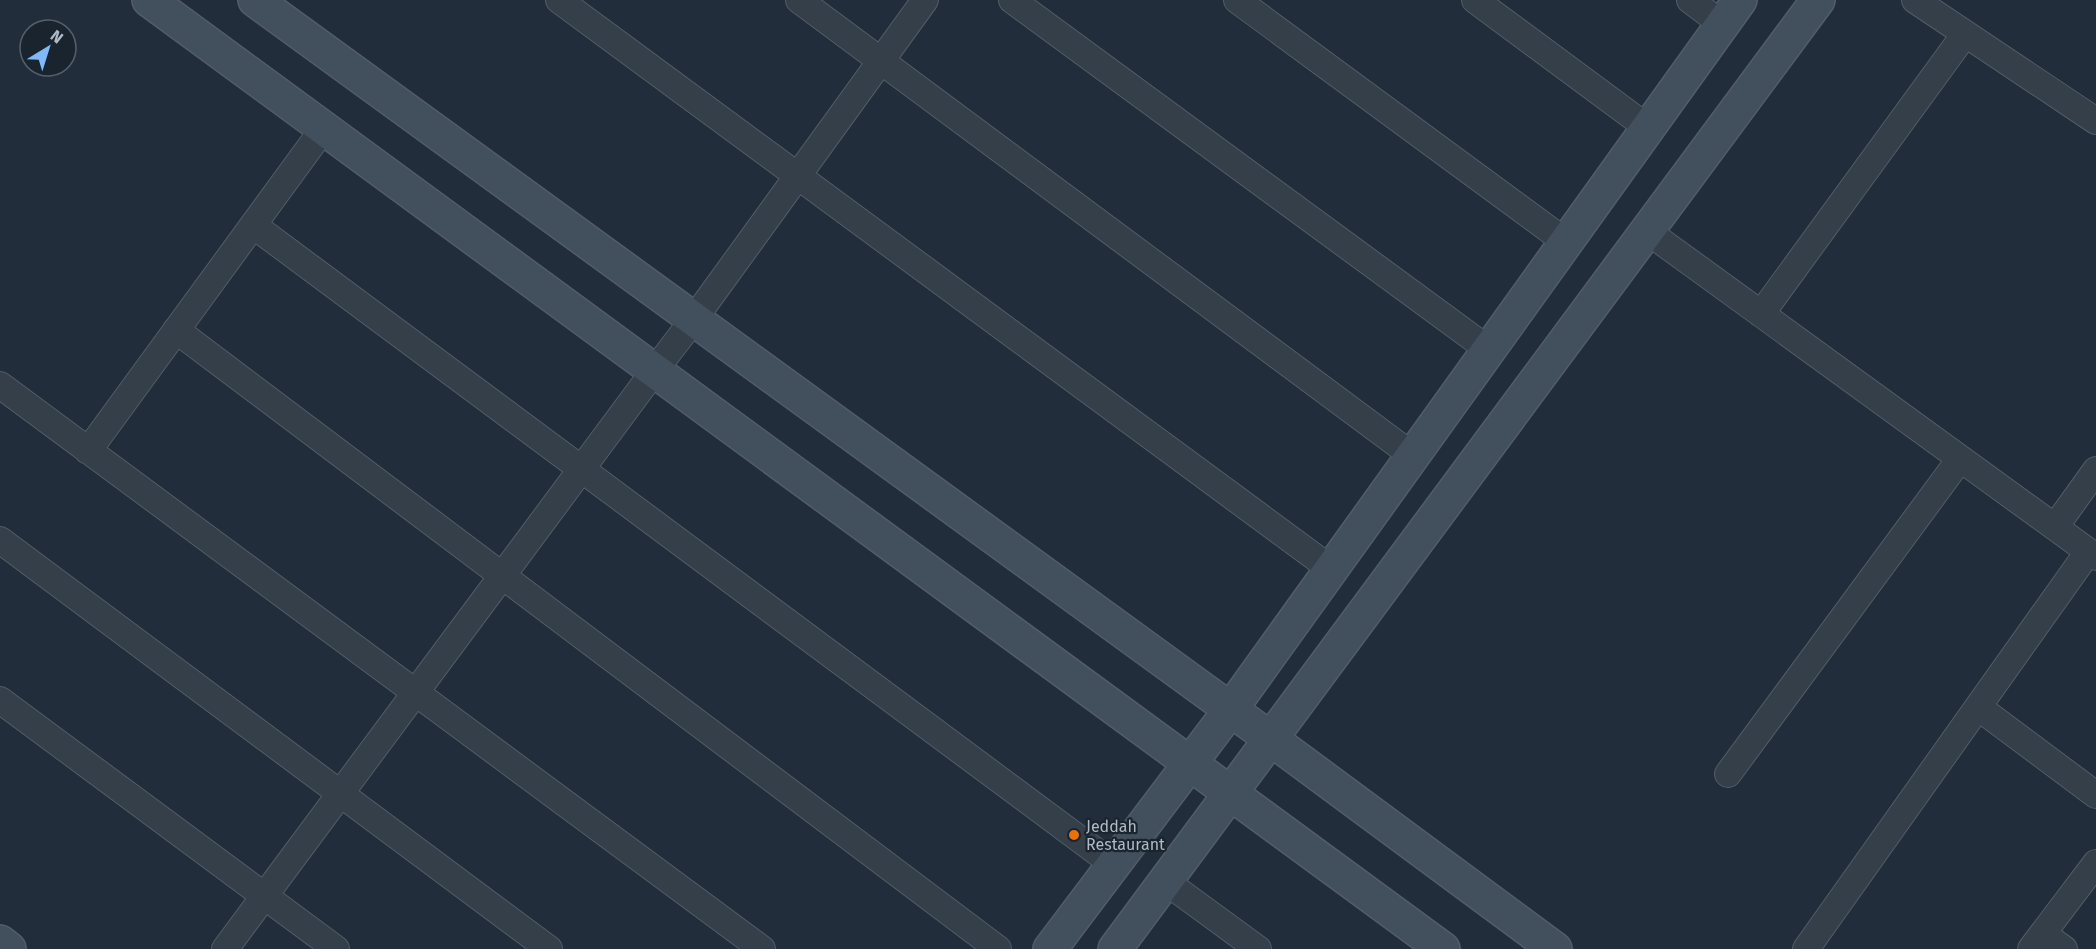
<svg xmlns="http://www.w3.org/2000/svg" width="2096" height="949" font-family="'Fira Sans',sans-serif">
<rect width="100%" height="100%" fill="#212d3a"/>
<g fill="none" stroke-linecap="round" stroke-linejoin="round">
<g stroke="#525d68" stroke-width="28">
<path id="street" d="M 559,0 L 1331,569
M 799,0 L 1413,456
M 1012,0 L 1489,350
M 1237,0 L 1566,242
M 1475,0 L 1648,128
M 1690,0 L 1722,24
M 1915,0 L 2096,121
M 253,225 L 1113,864
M 1647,231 L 2096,557
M 1761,314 L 1965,34
M 176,330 L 998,949
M 0,385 L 762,949
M 88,451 L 324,128
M 2055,527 L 2096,470
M 0,540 L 549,949
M 0,700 L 336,949
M 1978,707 L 2096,795
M 1728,774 L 1960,459
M 1165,881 L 1258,949
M 2043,934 L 2064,949
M 225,949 L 655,370 L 694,319 L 925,0
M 1806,949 L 2088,552
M 2031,949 L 2096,863"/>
</g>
<g stroke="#525d68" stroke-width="36">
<path id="secondary" d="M 149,0 L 1443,949
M 255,0 L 1271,739 L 1555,949
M 0,942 L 9,949
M 1050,949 L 1231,709 L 1740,0
M 1115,949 L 1818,0"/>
</g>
<use href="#street" stroke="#343f4a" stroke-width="26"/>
<use href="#secondary" stroke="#424f5d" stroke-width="33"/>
</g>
<circle fill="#e8710a" stroke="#1a242f" stroke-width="2" cx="1074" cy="835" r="6"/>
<g text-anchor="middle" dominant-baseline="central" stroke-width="4.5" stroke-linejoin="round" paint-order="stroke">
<g font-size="16" fill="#afbac6" stroke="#1a242f" text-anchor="start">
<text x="1086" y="826">Jeddah<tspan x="1086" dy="18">Restaurant</tspan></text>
</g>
</g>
<g transform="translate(48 48) rotate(38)"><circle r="28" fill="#1a242f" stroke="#56606b" stroke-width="1.5"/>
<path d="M0-4.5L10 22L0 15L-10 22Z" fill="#80b9fa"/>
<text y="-9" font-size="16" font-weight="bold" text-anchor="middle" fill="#afbac6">N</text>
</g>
</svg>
